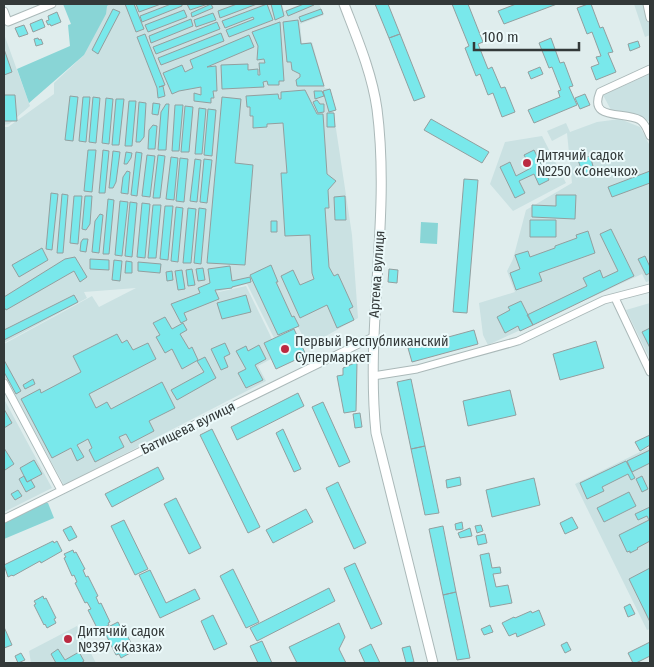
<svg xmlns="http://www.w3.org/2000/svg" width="654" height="667" font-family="'Fira Sans Condensed',sans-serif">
<rect width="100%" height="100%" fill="#dfeded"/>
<path fill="#cae1e2" d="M 110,4 L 282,4 L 284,11 L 301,4 L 319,4 L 324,15 L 300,24 L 302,43 L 312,42 L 325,88 L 330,89 L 352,235 L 358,318 L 308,346 L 298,327 L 274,338 L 247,284 L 201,296 L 246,286 L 272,339 L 264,343 L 271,359 L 258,366 L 266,381 L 64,485 L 4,376 L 4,344 L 92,296 L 99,307 L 136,288 L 84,292 L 87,298 L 4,343 L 4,311 L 5,310 L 4,307 L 4,127 L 8,127 L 54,94 L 54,83 L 84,55 L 106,6 Z
M 634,4 L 643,4 L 650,26 L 650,35 L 645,37 Z
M 4,34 L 30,106 L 9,124 L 4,125 Z
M 650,74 L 650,124 L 649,121 L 636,117 L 611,110 L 603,95 Z
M 620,119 L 640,127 L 650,146 L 650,281 L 646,282 L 642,274 L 488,345 L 483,335 L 479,303 L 515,292 L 507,271 L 513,259 L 526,210 L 572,183 L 567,133 L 552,141 L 547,131 L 566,123 L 570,132 L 597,122 Z
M 542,136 L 566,183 L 513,211 L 490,184 L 505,142 Z
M 650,303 L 650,359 L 626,310 Z
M 4,399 L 52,488 L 4,512 Z
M 650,447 L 650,629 L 647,630 L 575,484 Z
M 77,626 L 96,663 L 31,663 L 29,651 Z"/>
<path fill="#89d5d6" d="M 63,4 L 110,4 L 107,6 L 106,14 L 84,55 L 29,103 L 17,69 L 70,46 L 68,25 L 71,24 Z
M 421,222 L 438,223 L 437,244 L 420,243 Z
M 43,502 L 48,503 L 54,518 L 4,539 L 4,522 Z"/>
<path fill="#79e8eb" stroke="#929f9f" d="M 125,4 L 134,4 L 144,29 L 136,32 Z
M 136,4 L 161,4 L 139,12 Z
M 171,4 L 182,4 L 182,6 L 142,22 L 140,16 Z
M 187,4 L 208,4 L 190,10 Z
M 211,4 L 213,8 L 192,17 L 191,13 Z
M 237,4 L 257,4 L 220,18 L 218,11 Z
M 267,4 L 273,20 L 229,37 L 226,30 L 254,19 L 253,17 L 225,28 L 222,21 Z
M 271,4 L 281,4 L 284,16 L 275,20 Z
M 304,4 L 314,4 L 314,5 L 288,16 L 286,11 Z
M 375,4 L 388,4 L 400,34 L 389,38 Z
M 452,4 L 468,4 L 483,42 L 478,44 L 488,69 L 492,67 L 501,88 L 505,87 L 515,112 L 502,117 L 493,93 L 488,95 L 480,74 L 476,76 L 465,48 L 469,46 Z
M 516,4 L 557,4 L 504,24 L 498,11 Z
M 588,4 L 591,4 L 600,28 L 603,27 L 613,52 L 608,53 L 616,72 L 596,80 L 591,67 L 599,64 L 596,57 L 601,56 L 592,32 L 587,34 L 577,8 Z
M 113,9 L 120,12 L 98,54 L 92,50 Z
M 321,9 L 323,14 L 301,22 L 299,17 Z
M 184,10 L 187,17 L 148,32 L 145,25 Z
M 57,12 L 61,22 L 51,26 L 50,24 L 48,25 L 46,21 L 49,20 L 48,16 Z
M 213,13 L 216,20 L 196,27 L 194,20 Z
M 42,19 L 45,27 L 33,32 L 30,24 Z
M 191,19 L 193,26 L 151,43 L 149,36 Z
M 298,20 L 301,44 L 311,43 L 324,86 L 297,86 L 296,80 L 300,77 L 300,74 L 292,70 L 291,62 L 287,62 L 283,22 Z
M 217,22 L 220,29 L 156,54 L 153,47 Z
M 280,22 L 284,81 L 279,81 L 279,85 L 268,85 L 267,81 L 263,82 L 264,87 L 222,89 L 221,65 L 248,64 L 248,70 L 258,69 L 258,75 L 260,75 L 259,63 L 265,63 L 264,59 L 257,60 L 258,46 L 252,32 Z
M 24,25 L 28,34 L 19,37 L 15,28 Z
M 221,33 L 224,41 L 161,65 L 158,58 Z
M 145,34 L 165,85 L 159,87 L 163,86 L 165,96 L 158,98 L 157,88 L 137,37 Z
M 400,34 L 425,97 L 414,101 L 389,38 Z
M 249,35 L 254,47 L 207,67 L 216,66 L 217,91 L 213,91 L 214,98 L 211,98 L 211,103 L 194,101 L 194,93 L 201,95 L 201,87 L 179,91 L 172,94 L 163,73 L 182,65 L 185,72 L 193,68 L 190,60 Z
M 38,38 L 39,40 L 41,39 L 43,44 L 36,46 L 34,39 Z
M 551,38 L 560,63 L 564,62 L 573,86 L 569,87 L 577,105 L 534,123 L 528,110 L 560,97 L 558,91 L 561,90 L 552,67 L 549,68 L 539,43 Z
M 638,41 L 640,47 L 630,51 L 628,44 Z
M 4,49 L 12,72 L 4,75 Z
M 540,67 L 543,74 L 531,79 L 528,72 Z
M 330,89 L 336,110 L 329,112 L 323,91 Z
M 305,90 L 317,114 L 323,114 L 327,174 L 336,181 L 328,190 L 329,208 L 325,208 L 329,267 L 334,276 L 338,274 L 353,307 L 349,309 L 354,320 L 337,328 L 327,305 L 300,318 L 281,276 L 293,270 L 300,285 L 314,279 L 312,273 L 310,235 L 285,236 L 281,173 L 287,173 L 283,123 L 267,124 L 267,127 L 253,128 L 253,116 L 250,116 L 250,107 L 247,107 L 246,96 L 278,94 L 279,99 L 281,99 L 281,92 Z
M 314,91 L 322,91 L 324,96 L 315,99 Z
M 585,94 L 590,105 L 580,109 L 575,98 Z
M 4,95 L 15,95 L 17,121 L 4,121 Z
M 70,96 L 78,97 L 73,141 L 65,140 Z
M 83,97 L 90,97 L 86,142 L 79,141 Z
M 93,97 L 100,98 L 96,143 L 89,142 Z
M 222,97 L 241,99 L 235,163 L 253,165 L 245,265 L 207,263 Z
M 106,98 L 113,99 L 109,144 L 102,143 Z
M 116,99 L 124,99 L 119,145 L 112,145 Z
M 317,100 L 320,104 L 324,104 L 324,112 L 318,113 L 313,102 Z
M 129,101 L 136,101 L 132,146 L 125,146 Z
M 139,102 L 146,103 L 144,137 L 140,142 L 136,142 Z
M 153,103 L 160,104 L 158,115 L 152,114 Z
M 166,104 L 169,104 L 166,150 L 158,150 L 161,112 Z
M 175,105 L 183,105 L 179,151 L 172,151 Z
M 185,106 L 193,107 L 189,152 L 181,152 Z
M 199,108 L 206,109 L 202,154 L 195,154 Z
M 208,109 L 216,110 L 212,156 L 204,155 Z
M 327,113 L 334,113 L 335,127 L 327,127 Z
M 431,119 L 489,152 L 482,163 L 424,130 Z
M 153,125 L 157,126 L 155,149 L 148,149 L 149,130 Z
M 88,150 L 96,150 L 92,192 L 84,191 Z
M 103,150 L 109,151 L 105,193 L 99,193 Z
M 534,150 L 549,180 L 539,185 L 534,174 L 519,181 L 525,193 L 515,198 L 500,167 L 510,162 L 516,176 L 531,168 L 524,155 Z
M 113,151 L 120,152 L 116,182 L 113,188 L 109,188 Z
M 126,152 L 132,153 L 131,158 L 127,164 L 124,164 Z
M 136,152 L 142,153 L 137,196 L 131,195 Z
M 147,155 L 155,156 L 150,197 L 142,196 Z
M 158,155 L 165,156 L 160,198 L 153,198 Z
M 590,156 L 593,166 L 589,168 L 591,175 L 584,177 L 578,160 Z
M 171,157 L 178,158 L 174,200 L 166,199 Z
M 180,158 L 188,159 L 184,202 L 176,201 Z
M 195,159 L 201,160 L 197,202 L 190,201 Z
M 204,159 L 212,160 L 207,203 L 200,202 Z
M 127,171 L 130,172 L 128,194 L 121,193 L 123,177 Z
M 650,171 L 650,183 L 612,197 L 608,187 Z
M 464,179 L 478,180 L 467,313 L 453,312 Z
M 51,193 L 58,194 L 52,250 L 46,249 Z
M 62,194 L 68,195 L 63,253 L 57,253 Z
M 556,195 L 576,195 L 575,219 L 532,217 L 532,205 L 556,206 Z
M 74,196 L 82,196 L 78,244 L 70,243 Z
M 85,196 L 92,196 L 90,224 L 86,230 L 82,229 Z
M 345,196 L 346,220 L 335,220 L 334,197 Z
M 108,199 L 114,200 L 109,254 L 103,254 Z
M 120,201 L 128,202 L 122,256 L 115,255 Z
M 130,202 L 137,203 L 132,257 L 125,256 Z
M 142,203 L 150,204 L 145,258 L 137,257 Z
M 153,205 L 161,205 L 156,258 L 148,258 Z
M 165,206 L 173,206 L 168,260 L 160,259 Z
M 176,207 L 183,208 L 178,262 L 171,261 Z
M 188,208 L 196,209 L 191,263 L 183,263 Z
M 199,208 L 206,209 L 201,264 L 194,263 Z
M 100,214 L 103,215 L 99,253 L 92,252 L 95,221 Z
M 530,220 L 556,220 L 556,237 L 530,237 Z
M 271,221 L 277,221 L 277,232 L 271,232 Z
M 611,229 L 634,276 L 533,325 L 527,315 L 587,286 L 583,278 L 600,270 L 603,278 L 618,271 L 600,234 Z
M 588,231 L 595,253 L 539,273 L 542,281 L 516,290 L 510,273 L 520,269 L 515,255 L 528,251 L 530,257 L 555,248 L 555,246 L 577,238 L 576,235 Z
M 83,239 L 88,239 L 86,252 L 80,251 L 81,242 Z
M 42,248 L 48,260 L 19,277 L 12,265 Z
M 645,256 L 650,267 L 650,273 L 646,275 L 638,259 Z
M 75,257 L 87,277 L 80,282 L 74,271 L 6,310 L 4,307 L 4,297 L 65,259 Z
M 90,259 L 109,260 L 109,270 L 90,269 Z
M 114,260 L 122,261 L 120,281 L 112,280 Z
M 126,261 L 132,262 L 132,273 L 125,273 Z
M 138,262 L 161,264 L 160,273 L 138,271 Z
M 271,265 L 278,282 L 276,282 L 292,317 L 294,316 L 299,326 L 278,335 L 250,275 Z
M 230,266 L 232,281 L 250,277 L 251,282 L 232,287 L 232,288 L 215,290 L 219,299 L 184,313 L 187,320 L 181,323 L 171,304 L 200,293 L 198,288 L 210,283 L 208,269 Z
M 203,268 L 205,280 L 198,281 L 196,269 Z
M 192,269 L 195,285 L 188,286 L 186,270 Z
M 389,269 L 398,270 L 397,283 L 388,282 Z
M 182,270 L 185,289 L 178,290 L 175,271 Z
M 172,271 L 173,280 L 167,281 L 166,272 Z
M 74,295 L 78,302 L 4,340 L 4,330 Z
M 246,295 L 251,312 L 222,319 L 217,303 Z
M 521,301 L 533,325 L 520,331 L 518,326 L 505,333 L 497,317 L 510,310 L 508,307 Z
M 165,317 L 172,329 L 183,323 L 187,330 L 180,334 L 189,349 L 192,347 L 198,360 L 182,369 L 172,349 L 165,353 L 156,337 L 160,335 L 153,323 Z
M 650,328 L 650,348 L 642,332 Z
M 294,329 L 306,355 L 276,369 L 264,343 Z
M 474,330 L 478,344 L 412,362 L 408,348 Z
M 117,334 L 122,343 L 127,340 L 133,350 L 148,343 L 156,359 L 89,394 L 96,408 L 107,402 L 111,409 L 162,382 L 175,408 L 149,421 L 154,431 L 131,443 L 126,434 L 119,437 L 124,447 L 95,462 L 89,450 L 92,448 L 88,439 L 77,445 L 84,457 L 77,461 L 71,448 L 52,458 L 21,399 L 40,389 L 41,393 L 81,372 L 73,356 Z
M 596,341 L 604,368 L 560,380 L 553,354 Z
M 225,343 L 230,354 L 224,357 L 228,367 L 221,370 L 211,349 Z
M 259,345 L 266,359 L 255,365 L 263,380 L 246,388 L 238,373 L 246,369 L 236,351 L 246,346 L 248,351 Z
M 205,357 L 216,378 L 177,400 L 171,390 L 204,372 L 197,361 Z
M 4,360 L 21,391 L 16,394 L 4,372 Z
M 357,362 L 356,411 L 344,413 L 337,376 L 343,375 L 343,368 Z
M 33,379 L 35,384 L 25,389 L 23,385 Z
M 411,379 L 425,446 L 411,449 L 397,382 Z
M 510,390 L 516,415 L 468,426 L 463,401 Z
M 298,393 L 304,406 L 237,440 L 231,427 Z
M 323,402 L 350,462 L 339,467 L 312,407 Z
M 4,409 L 12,423 L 4,428 Z
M 360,413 L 362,427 L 355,428 L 353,414 Z
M 212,429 L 260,527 L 248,533 L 200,435 Z
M 283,429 L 301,469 L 294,472 L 276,433 Z
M 650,435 L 650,445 L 640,451 L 635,442 Z
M 425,446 L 439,513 L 425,515 L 411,449 Z
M 4,448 L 14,464 L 5,470 L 4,468 Z
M 650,450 L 650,463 L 632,472 L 627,461 Z
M 34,460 L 42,474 L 27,482 L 20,468 Z
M 626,461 L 635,478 L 631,480 L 628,474 L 602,487 L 604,491 L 587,499 L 580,483 Z
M 158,467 L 164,479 L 112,507 L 105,494 Z
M 24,476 L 27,482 L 31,480 L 35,487 L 26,492 L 19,479 Z
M 642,476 L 648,489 L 642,492 L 636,479 Z
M 460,477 L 461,485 L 447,488 L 446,480 Z
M 534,478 L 540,505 L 492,517 L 486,490 Z
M 338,482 L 366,543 L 354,549 L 326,488 Z
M 18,490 L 22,496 L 15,500 L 11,494 Z
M 629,492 L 636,506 L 604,522 L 597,508 Z
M 176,498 L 201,548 L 189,554 L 164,504 Z
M 650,507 L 650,541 L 637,548 L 638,549 L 630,553 L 630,551 L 627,552 L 619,535 L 649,520 L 647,516 L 638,520 L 635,514 Z
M 306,509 L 313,522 L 273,543 L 266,530 Z
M 572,517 L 578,528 L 565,534 L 560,523 Z
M 124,520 L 148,569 L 135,575 L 111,526 Z
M 462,522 L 463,529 L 456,530 L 455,524 Z
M 481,525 L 483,531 L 477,533 L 475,526 Z
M 71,526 L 77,537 L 69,541 L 63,530 Z
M 443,526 L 456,592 L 443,595 L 429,529 Z
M 470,528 L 472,536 L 460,538 L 458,533 Z
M 485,534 L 487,543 L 478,545 L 476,536 Z
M 53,541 L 54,543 L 57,541 L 62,551 L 41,563 L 40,561 L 13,576 L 12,575 L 8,577 L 4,565 Z
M 73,550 L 74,553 L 76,552 L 85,569 L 83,570 L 86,577 L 88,576 L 98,596 L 96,597 L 99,604 L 101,603 L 110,622 L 108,623 L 109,625 L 101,629 L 100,627 L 97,628 L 88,610 L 91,609 L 87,602 L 85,603 L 75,583 L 77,582 L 74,575 L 72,576 L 64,558 L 66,557 L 64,554 Z
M 489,553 L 492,568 L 500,567 L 501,573 L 493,574 L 496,587 L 508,585 L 512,603 L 490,607 L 480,555 Z
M 355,563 L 382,624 L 371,629 L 344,568 Z
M 650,568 L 650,622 L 629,579 Z
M 233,569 L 259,622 L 246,628 L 220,576 Z
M 150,570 L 166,603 L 195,589 L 200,599 L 160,618 L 139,575 Z
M 329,588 L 335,601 L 257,641 L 250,628 Z
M 456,592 L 470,658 L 457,660 L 443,595 Z
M 43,596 L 44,599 L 46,598 L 56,618 L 54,619 L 56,623 L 47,628 L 45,624 L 44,625 L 34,605 L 36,604 L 34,601 Z
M 630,604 L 635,614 L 628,617 L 624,607 Z
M 539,610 L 545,625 L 517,637 L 516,633 L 509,636 L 502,623 L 514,617 L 515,618 L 531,611 L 532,613 Z
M 213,615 L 227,644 L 214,650 L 201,621 Z
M 118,622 L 120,626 L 122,625 L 133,647 L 131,648 L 132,652 L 121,658 L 119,654 L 116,655 L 105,633 L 108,631 L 106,628 Z
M 339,623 L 345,637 L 339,649 L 346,663 L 297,663 L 289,647 Z
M 490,625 L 493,632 L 484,635 L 481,629 Z
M 4,627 L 12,645 L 4,648 Z
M 262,641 L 272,663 L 258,663 L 250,646 Z
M 567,642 L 571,650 L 565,653 L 561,645 Z
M 650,642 L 650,656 L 636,663 L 633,663 L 628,653 Z
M 371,644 L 380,663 L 365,663 L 359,650 Z
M 410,646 L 414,662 L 406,663 L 402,648 Z
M 58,649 L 65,660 L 79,652 L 84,661 L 81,663 L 56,663 L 51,654 Z
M 21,653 L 25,660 L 18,663 L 15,656 Z"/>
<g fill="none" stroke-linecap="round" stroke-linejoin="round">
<g stroke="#abb9b9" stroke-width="9">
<path id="minor" d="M 647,4 L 650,18
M 4,11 L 8,22 L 52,4
M 650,69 L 600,92 C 588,121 624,111 640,120 C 646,124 647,130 650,136
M 615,298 L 650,372
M 373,376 L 417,369 L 518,341 L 604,300 L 650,288
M 4,383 L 61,490
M 4,519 L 216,414 L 373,337"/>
</g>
<g stroke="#abb9b9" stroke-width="11">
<path id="major" d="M 344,4 C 357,38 372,73 377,109 C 391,217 365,325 376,433 L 433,663"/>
</g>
<use href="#minor" stroke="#fff" stroke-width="7"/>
<use href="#major" stroke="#fff" stroke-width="9"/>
</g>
<g fill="#bb2a41" stroke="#ecfafb" stroke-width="2">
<circle cx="527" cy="163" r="5"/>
<circle cx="285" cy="349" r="5"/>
<circle cx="68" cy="639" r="5"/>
</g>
<g text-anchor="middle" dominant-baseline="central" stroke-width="4" stroke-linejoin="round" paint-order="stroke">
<g font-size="14" fill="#333939" stroke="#ecfafb" text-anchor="start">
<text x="537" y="155">Дитячий садок<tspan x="537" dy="16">№250 «Сонечко»</tspan></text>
<text x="295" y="341">Первый Республиканский<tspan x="295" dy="16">Супермаркет</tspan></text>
<text x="78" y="631">Дитячий садок<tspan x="78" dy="16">№397 «Казка»</tspan></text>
</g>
<g font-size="14" fill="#333939" stroke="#ecfafb">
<text transform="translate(377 274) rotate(-86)">Артема вулиця</text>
<text transform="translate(188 428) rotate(-26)">Батищева вулиця</text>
</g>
</g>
<rect width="654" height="667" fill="none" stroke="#333939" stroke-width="10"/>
<path d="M474 42v8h105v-8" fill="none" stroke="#333939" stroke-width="2.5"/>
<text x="482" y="42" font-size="15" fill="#333939" stroke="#ecfafb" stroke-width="4" paint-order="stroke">100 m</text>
</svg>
